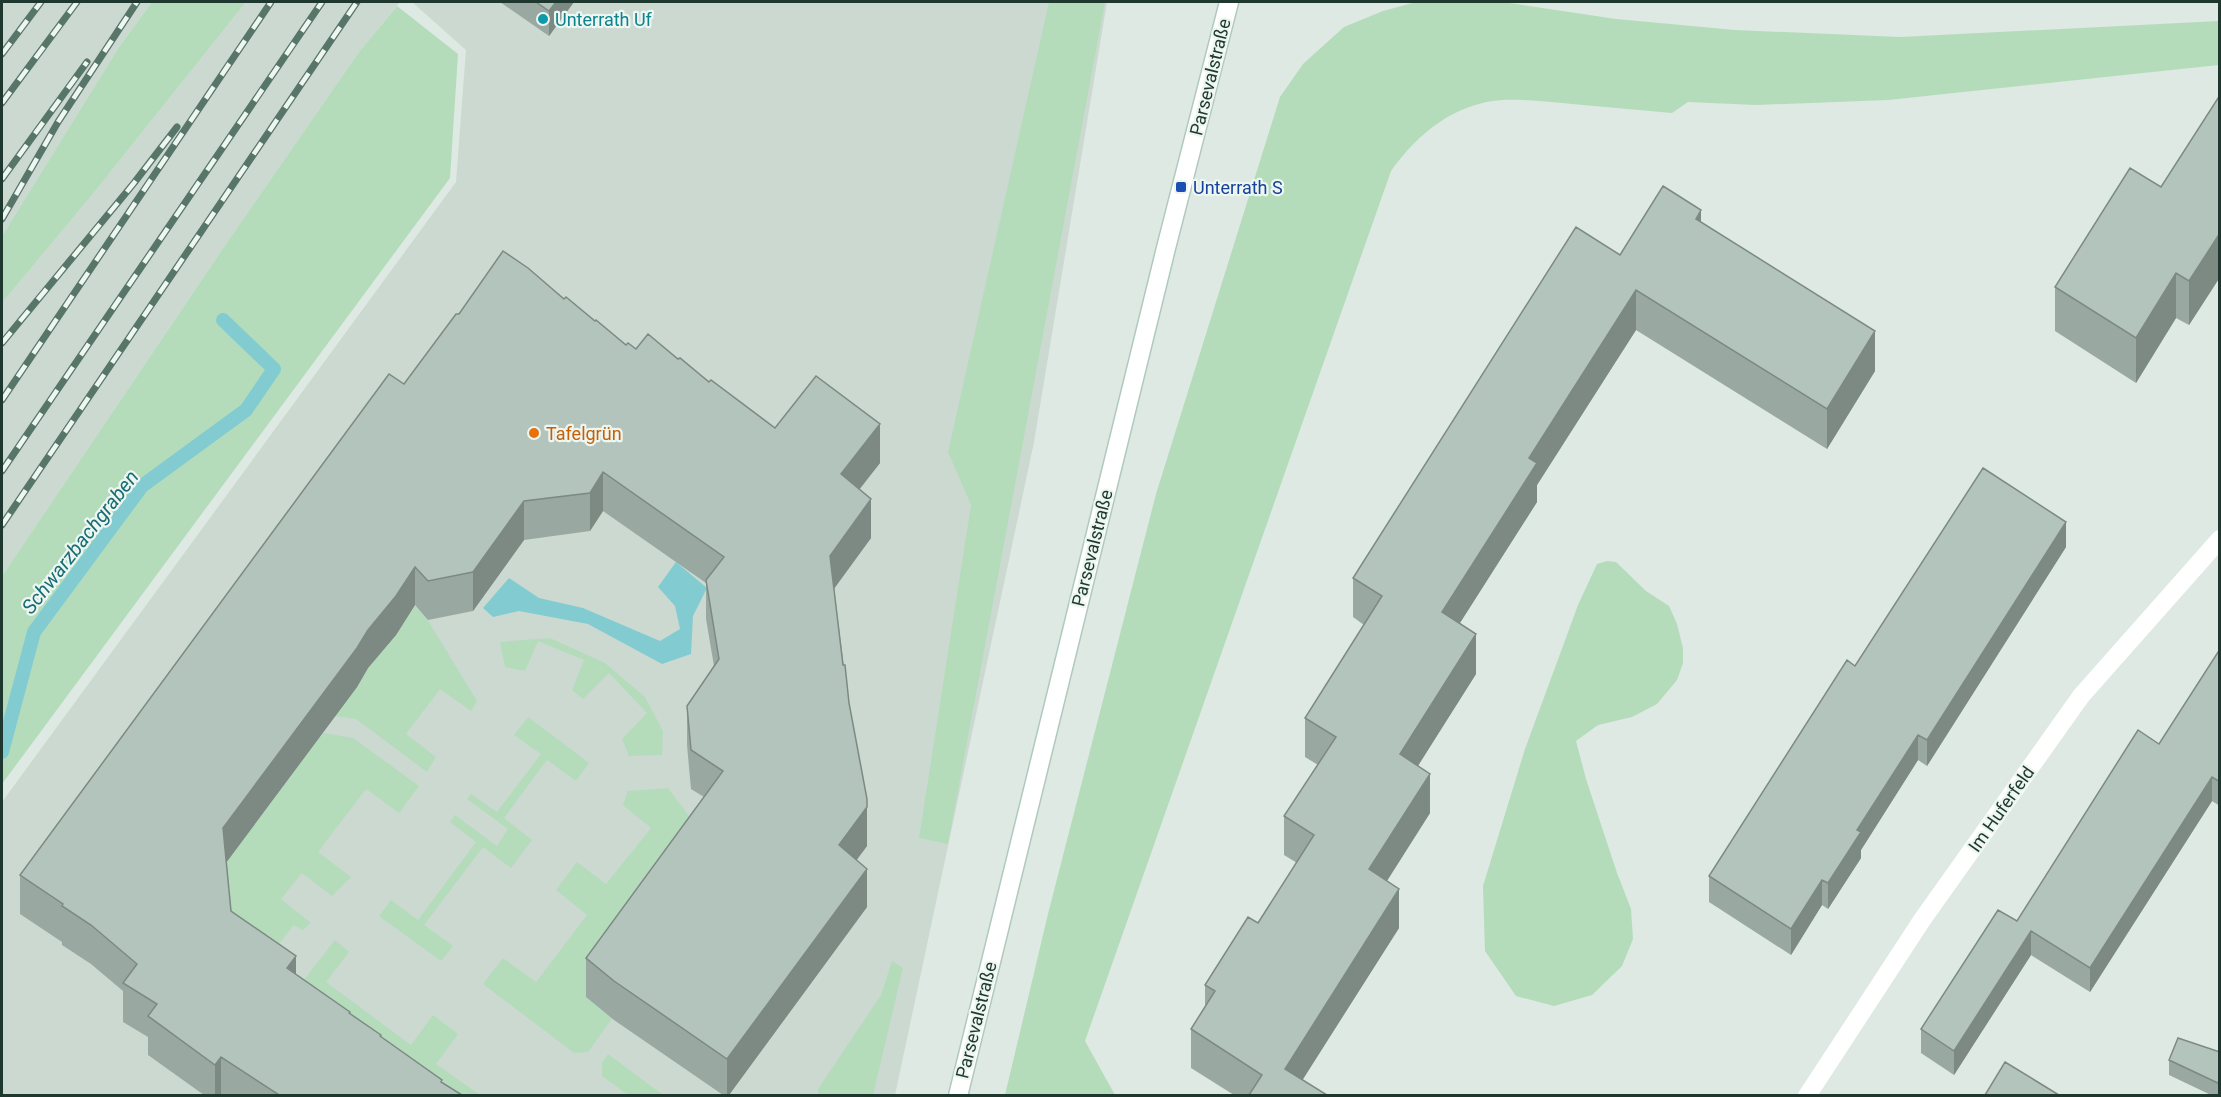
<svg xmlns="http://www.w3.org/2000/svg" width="2221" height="1097" font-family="Roboto,sans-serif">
<rect width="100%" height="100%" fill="#dde9e2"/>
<path fill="#cbd9d1" d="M 3,2 L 152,2 L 119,47 L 2,236 Z
M 246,2 L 400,2 L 359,52 L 228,241 L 2,576 L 2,303 L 92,195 Z
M 412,2 L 1107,2 L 1034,442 L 895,1095 L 2,1096 L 2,802 L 456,182 L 466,50 Z"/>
<path fill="#b4dcbb" d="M 152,2 L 246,2 L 92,195 L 2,303 L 2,236 L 119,47 Z
M 1049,2 L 1105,2 L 948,844 L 919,838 L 971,505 L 948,452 Z
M 1416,2 L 1503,2 L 1616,19 L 1735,30 L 1900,37 L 2219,21 L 2219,65 L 1888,100 L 1756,105 L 1688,102 L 1672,113 C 1639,110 1605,107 1572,104 C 1549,102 1526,99 1503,100 C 1455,103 1418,133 1391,171 L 1085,1041 L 1115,1095 L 1005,1095 L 1048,914 L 1156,494 L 1280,97 L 1303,64 L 1344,27 L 1383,11 Z
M 397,6 L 458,54 L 450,178 L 2,784 L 2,576 L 228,241 L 359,52 Z
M 1607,561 L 1616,562 L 1646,591 L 1669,606 L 1677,624 L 1683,648 L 1683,663 L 1677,680 L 1657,704 L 1632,717 L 1598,725 L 1576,741 L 1586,779 L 1617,873 L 1631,909 L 1633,939 L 1622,966 L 1592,995 L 1554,1006 L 1516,996 L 1485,951 L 1483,886 L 1525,749 L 1578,605 L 1597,564 Z
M 412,604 L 424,614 L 477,701 L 471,711 L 440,689 L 406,734 L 436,757 L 427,772 L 356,719 L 334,716 L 358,676 Z
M 550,638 L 605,663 L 645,697 L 663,731 L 662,755 L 629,756 L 622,739 L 647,713 L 609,673 L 583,699 L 572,690 L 584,660 L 538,641 L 525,671 L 505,667 L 500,642 Z
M 528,717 L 589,763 L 576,781 L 547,760 L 504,818 L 532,840 L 511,868 L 483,847 L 424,925 L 453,946 L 441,961 L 379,916 L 391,900 L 418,920 L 476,842 L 450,822 L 455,815 L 497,846 L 508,829 L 467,799 L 471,794 L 497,812 L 541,754 L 514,735 Z
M 324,733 L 353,738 L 419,786 L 399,813 L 366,789 L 318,852 L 351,877 L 332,896 L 302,873 L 281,899 L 311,923 L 302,930 L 294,925 L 259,969 L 232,950 L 223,865 L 293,773 L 289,770 Z
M 668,788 L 704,836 L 613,1017 L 588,1052 L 574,1053 L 483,984 L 503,958 L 536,982 L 587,915 L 556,890 L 577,862 L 606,884 L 651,828 L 623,805 L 628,791 Z
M 335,940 L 349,952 L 326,982 L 411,1045 L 433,1015 L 458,1034 L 436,1064 L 480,1095 L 414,1095 L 296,990 Z
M 892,961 L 903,968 L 873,1095 L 818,1095 L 818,1089 L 881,995 Z
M 608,1054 L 663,1095 L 628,1095 L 602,1076 L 602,1063 Z"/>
<path fill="#82ccd1" d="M 676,562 L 707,588 L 693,616 L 691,654 L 662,664 L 588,624 L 519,611 L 493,617 L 483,608 L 509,578 L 539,598 L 583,608 L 660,641 L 680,629 L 675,606 L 658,587 Z"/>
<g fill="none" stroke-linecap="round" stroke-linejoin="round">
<path stroke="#82ccd1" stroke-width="14" d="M 2,752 L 34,632 L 142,486 L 246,410 L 274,369 L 223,320"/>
<g stroke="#b0c9be" stroke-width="21">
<path id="secondary" d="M 958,1096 L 1166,248 L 1229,2"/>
</g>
<path stroke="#fff" stroke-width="18" d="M 1807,1096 L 1922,920 L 2081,696 L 2220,539"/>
<use href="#secondary" stroke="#fff" stroke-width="18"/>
<g stroke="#58756a" stroke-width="7">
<path id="rail" d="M 2,54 L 41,2
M 2,103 L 77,2
M 2,179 L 87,62
M 2,219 L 58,122 L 137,2
M 2,343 L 134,183 L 177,127
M 2,400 L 271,2
M 2,471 L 322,2
M 2,525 L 357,2"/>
</g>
<use href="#rail" stroke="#edf6f1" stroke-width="4.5" stroke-dasharray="14" stroke-linecap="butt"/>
</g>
<path fill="#99a9a1" d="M 500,2 L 574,2 L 549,36 Z
M 2220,95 L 2220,277 L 2189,325 L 2176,318 L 2136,383 L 2055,331 L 2055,287 L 2161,187 Z
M 1701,222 L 1875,371 L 1827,449 L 1636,330 L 1537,485 L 1537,502 L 1460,623 L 1476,674 L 1418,766 L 1430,813 L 1387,881 L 1399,928 L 1302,1080 L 1327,1095 L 1234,1095 L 1191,1068 L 1191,1029 L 1205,1007 L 1205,985 L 1258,923 L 1297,863 L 1284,855 L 1284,816 L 1318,765 L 1305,757 L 1305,718 L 1364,625 L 1353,617 L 1353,578 L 1620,255 Z
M 564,299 L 626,345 L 636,349 L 678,359 L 775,428 L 880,463 L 860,489 L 871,538 L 834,589 L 867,846 L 856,860 L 867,907 L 729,1095 L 723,1095 L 614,1020 L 586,997 L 586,958 L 704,797 L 691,789 L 687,745 L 687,706 L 714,666 L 706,619 L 706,583 L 603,511 L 590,531 L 524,540 L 473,611 L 428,620 L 415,605 L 396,635 L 368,668 L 357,687 L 226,862 L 231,911 L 296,974 L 442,1082 L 462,1095 L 204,1095 L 148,1055 L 148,1037 L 123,1022 L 123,991 L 91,964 L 62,945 L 62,942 L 20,914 L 20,875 L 459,314 Z
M 2066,547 L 1927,766 L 1918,760 L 1861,850 L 1861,858 L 1828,909 L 1822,905 L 1791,955 L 1709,902 L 1709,876 L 1855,666 Z
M 2220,649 L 2220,806 L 2212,801 L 2090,992 L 2031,955 L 1954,1075 L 1921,1053 L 1921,1029 L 2017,921 L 2159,744 Z
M 2220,1052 L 2220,1095 L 2211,1095 L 2169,1075 L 2169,1060 Z"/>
<path fill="#7d8983" d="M 556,2 L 574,2 L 549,36 L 549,11 Z
M 1701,210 L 1701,249 L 1696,219 Z
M 2220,233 L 2220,277 L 2189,325 L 2189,281 Z
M 2176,273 L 2176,318 L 2136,383 L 2136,338 Z
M 1636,290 L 1636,330 L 1537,485 L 1537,502 L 1442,651 L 1442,612 L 1529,458 Z
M 1875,331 L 1875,371 L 1827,449 L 1827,409 Z
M 880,424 L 880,463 L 841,512 L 841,474 Z
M 603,472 L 603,511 L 590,531 L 590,493 Z
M 871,499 L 871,538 L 830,594 L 830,556 Z
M 524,501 L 524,540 L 473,611 L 473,572 Z
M 2066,522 L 2066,547 L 1927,766 L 1927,740 Z
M 415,567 L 415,605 L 396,635 L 368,668 L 357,687 L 223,867 L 223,828 Z
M 1476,634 L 1476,674 L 1400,794 L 1400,754 Z
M 1918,735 L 1918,760 L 1861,850 L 1861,858 L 1828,909 L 1828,883 L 1857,830 Z
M 1430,774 L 1430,813 L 1369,909 L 1369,869 Z
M 2212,777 L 2212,801 L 2090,992 L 2090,968 Z
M 867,807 L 867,846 L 839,884 L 839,845 Z
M 867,869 L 867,907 L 729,1095 L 727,1095 L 727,1059 Z
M 1822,880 L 1822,905 L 1791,955 L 1791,929 Z
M 1399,889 L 1399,928 L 1293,1095 L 1285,1069 Z
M 2031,931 L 2031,955 L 1954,1075 L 1954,1051 Z
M 296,956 L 296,995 L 287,968 Z
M 221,1057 L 221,1095 L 215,1095 L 215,1065 Z"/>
<path fill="#b2c4bb" stroke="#7d8983" stroke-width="1.5" d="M 536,2 L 556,2 L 549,11 Z
M 2220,95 L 2220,233 L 2189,281 L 2176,273 L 2136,338 L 2055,287 L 2130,168 L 2161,187 Z
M 1663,186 L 1701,210 L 1696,219 L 1875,331 L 1827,409 L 1636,290 L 1529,458 L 1537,463 L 1442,612 L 1476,634 L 1400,754 L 1430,774 L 1369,869 L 1399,889 L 1285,1069 L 1327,1095 L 1249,1095 L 1262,1075 L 1191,1029 L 1215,991 L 1205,985 L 1248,917 L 1258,923 L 1314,835 L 1284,816 L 1336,737 L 1305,718 L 1382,596 L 1353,578 L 1576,227 L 1620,255 Z
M 503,251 L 528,268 L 564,299 L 566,297 L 595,321 L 596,320 L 626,345 L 628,343 L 636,349 L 648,334 L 678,359 L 680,358 L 709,382 L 711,380 L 775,428 L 816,376 L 880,424 L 841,474 L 871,499 L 830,556 L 843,665 L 845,665 L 849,703 L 867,799 L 867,807 L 839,845 L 867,869 L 727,1059 L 614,981 L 586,958 L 723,771 L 691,750 L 687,706 L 719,659 L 706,580 L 724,557 L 603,472 L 590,493 L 524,501 L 473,572 L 428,581 L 415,567 L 396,596 L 368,630 L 357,648 L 223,828 L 231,911 L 296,956 L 287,968 L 350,1012 L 349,1013 L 381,1035 L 380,1036 L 442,1080 L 441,1082 L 462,1095 L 279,1095 L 221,1057 L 215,1065 L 148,1016 L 157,1004 L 123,983 L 137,964 L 91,925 L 62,906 L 63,904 L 20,875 L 389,374 L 404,384 L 456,314 L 459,314 Z
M 1983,468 L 2066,522 L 1927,740 L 1918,735 L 1857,830 L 1861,832 L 1828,883 L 1822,880 L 1791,929 L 1709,876 L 1847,660 L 1855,666 Z
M 2220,649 L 2220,782 L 2212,777 L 2090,968 L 2031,931 L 1954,1051 L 1921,1029 L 1998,910 L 2017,921 L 2138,730 L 2159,744 Z
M 2178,1038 L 2220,1052 L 2220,1084 L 2169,1060 Z
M 2005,1062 L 2059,1095 L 1985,1095 Z"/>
<circle fill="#0f9aa8" stroke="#edf6f1" stroke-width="2" cx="543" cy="19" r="6"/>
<rect fill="#1a4fb4" stroke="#edf6f1" stroke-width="2" x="1175" y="181" width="12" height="12" rx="3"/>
<circle fill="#e8710a" stroke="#edf6f1" stroke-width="2" cx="534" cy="433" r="6"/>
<g text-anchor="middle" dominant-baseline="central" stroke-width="4.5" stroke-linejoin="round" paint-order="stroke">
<g font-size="18" fill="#0d838f" stroke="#edf6f1" text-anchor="start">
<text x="555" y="19">Unterrath Uf</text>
</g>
<g font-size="18" fill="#1e382f" stroke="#edf6f1">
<text transform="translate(1210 77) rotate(-76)">Parsevalstraße</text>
<text transform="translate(1092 548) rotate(-76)">Parsevalstraße</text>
<text transform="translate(2001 809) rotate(-55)">Im Huferfeld</text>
<text transform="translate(976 1020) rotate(-76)">Parsevalstraße</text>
</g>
<g font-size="18" fill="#164399" stroke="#edf6f1" text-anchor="start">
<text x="1193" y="187">Unterrath S</text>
</g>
<g font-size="18" fill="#c56008" stroke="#edf6f1" text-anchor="start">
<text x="546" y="433">Tafelgrün</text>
</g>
<g font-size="20" font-style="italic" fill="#186d75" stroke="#edf6f1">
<text transform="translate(80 542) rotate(-52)">Schwarzbachgraben</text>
</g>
</g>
<rect width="2221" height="1097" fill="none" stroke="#1e382f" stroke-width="6"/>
</svg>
